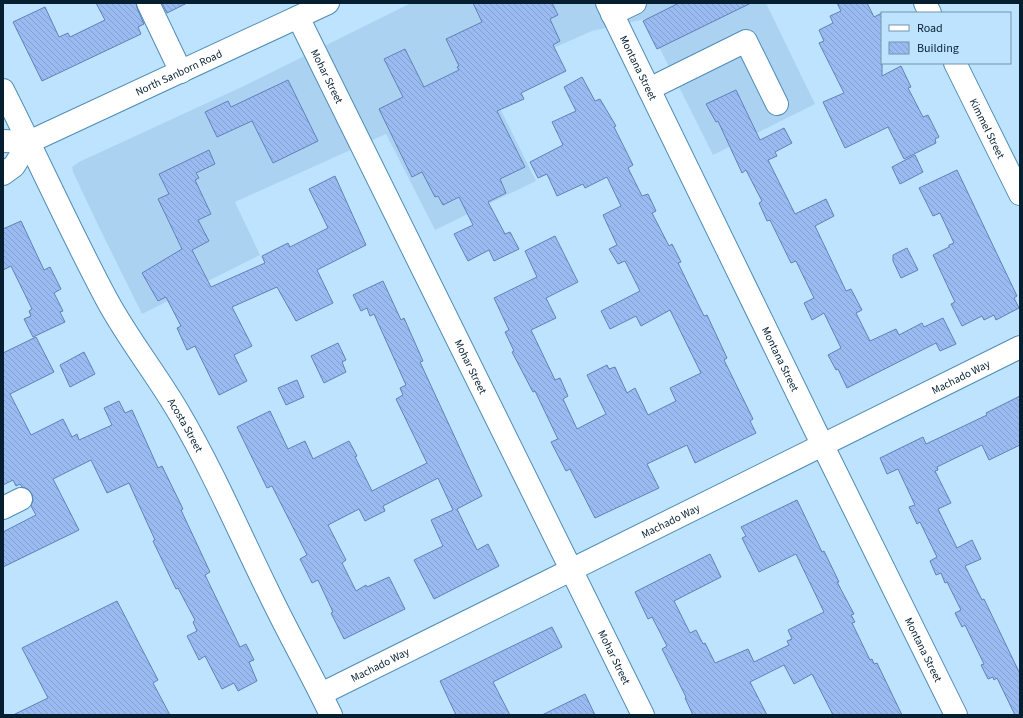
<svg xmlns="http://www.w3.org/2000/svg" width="1023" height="718" font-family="'Source Sans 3',sans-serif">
<defs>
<pattern id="building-back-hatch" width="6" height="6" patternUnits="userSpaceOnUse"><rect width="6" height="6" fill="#9abbf2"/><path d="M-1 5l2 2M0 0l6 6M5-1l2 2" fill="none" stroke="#83a0d0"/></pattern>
</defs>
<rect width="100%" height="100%" fill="#bee3ff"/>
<path fill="#abd3f1" d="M 411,3 L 766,3 L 815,104 L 713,155 L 645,19 L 592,31 L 485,78 L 536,181 L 435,230 L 386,134 L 235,202 L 260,255 L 142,314 L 98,225 L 73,172 L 72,167 L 79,162 L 246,85 Z"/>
<path fill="url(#building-back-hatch)" stroke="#6181b7" d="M 96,3 L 136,3 L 137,8 L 144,24 L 138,27 L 141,34 L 42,81 L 13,22 L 45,7 L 59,37 L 68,33 L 70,37 L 105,20 Z
M 162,3 L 187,3 L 167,13 Z
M 473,3 L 552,3 L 558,15 L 550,19 L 560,41 L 553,45 L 566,71 L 521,93 L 524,99 L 497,111 L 525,167 L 500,179 L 506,193 L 488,202 L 505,234 L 510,232 L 519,249 L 494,261 L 489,250 L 468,261 L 454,234 L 473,225 L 459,197 L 443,205 L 438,196 L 435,197 L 422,172 L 412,177 L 379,109 L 403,97 L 384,59 L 405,49 L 424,87 L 459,70 L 457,67 L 459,66 L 446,39 L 482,22 Z
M 679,3 L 751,3 L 657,49 L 643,21 Z
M 837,3 L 867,3 L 874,17 L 882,13 L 882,76 L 901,66 L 911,87 L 908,88 L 923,117 L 928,115 L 939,137 L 935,139 L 936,143 L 904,159 L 888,127 L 845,148 L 823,102 L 844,93 L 819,43 L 824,41 L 819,30 L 833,23 L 830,16 L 841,11 Z
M 582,77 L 595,101 L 600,99 L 616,126 L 614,127 L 633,165 L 628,168 L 642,196 L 648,194 L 656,211 L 652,213 L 669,246 L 672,244 L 681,262 L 678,263 L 698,304 L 704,316 L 707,315 L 727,358 L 724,360 L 753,419 L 750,421 L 756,433 L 695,463 L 687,445 L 647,464 L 659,488 L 595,518 L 570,469 L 566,471 L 551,442 L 558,439 L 535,391 L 533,392 L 512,352 L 514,351 L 505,332 L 509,330 L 494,298 L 537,277 L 525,251 L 555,236 L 578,282 L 546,298 L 556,318 L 531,330 L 555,380 L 560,378 L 568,396 L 563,399 L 577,429 L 606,414 L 587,375 L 607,365 L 609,369 L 615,367 L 627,393 L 635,388 L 648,415 L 676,401 L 670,388 L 701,373 L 670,310 L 641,326 L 636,316 L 610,329 L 601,311 L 640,291 L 625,261 L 618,264 L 609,249 L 617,245 L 603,215 L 621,206 L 607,177 L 585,188 L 583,184 L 557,196 L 547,174 L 538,178 L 530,162 L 563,145 L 552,122 L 576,111 L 564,87 Z
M 288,80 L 318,141 L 273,163 L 252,121 L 217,137 L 205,112 L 228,101 L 231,107 Z
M 736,90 L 760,140 L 784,128 L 792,143 L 775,152 L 777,156 L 768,160 L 795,214 L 826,199 L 834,216 L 815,226 L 846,291 L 851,289 L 862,310 L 856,313 L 870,341 L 896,329 L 899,335 L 922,323 L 924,327 L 943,318 L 956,344 L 940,351 L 936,343 L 847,388 L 838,369 L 836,370 L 828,355 L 841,348 L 824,313 L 812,320 L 804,303 L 814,298 L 796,261 L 791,263 L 770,220 L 767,221 L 759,203 L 762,201 L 746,170 L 742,173 L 718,121 L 716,122 L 706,104 Z
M 209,150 L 215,164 L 196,173 L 199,178 L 195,180 L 211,214 L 198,220 L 209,241 L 192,250 L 211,287 L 265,263 L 262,256 L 288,243 L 290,247 L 328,228 L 309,189 L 335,176 L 366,245 L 317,270 L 333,303 L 296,321 L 277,287 L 232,307 L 252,346 L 234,355 L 247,381 L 219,395 L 195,346 L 187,350 L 177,328 L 181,326 L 166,297 L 158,301 L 142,273 L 182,249 L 158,199 L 169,194 L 159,174 Z
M 915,155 L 923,172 L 900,184 L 892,167 Z
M 957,170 L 1017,296 L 1014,298 L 1019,308 L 996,320 L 994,315 L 984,320 L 982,316 L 962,326 L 951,304 L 955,302 L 933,255 L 949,247 L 949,245 L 954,243 L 940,213 L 933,216 L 919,188 Z
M 21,221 L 44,270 L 50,267 L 61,289 L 54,293 L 63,311 L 60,312 L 65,322 L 33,337 L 24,319 L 31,316 L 29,311 L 32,309 L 11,266 L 3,270 L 3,229 Z
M 907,248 L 918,270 L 901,278 L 893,261 L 893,255 Z
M 383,281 L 401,320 L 404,318 L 423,361 L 420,362 L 482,496 L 457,509 L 477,550 L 488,544 L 499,566 L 434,599 L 414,560 L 443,546 L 431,520 L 453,510 L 438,478 L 383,506 L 385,511 L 365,521 L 359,509 L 328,525 L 346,560 L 342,563 L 356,591 L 366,585 L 367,587 L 389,577 L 405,609 L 344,639 L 331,613 L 333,612 L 318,580 L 312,583 L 300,559 L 307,555 L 272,486 L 267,488 L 237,427 L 270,411 L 288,449 L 305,441 L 313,459 L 349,441 L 357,456 L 355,457 L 372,491 L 427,463 L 396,399 L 403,395 L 400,388 L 406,385 L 374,314 L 370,316 L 367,308 L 361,311 L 353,295 Z
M 36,337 L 54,372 L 10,394 L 31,435 L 63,419 L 72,437 L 77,434 L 79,440 L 112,425 L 104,408 L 119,401 L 125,413 L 132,410 L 154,459 L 158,468 L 162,466 L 183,509 L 181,510 L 210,572 L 205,575 L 240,647 L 246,644 L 254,660 L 249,662 L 257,681 L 238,691 L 234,683 L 222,689 L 205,656 L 199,660 L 187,636 L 197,631 L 193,622 L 195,620 L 178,588 L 176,589 L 153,541 L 155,540 L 129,483 L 107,493 L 91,460 L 53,479 L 79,530 L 3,567 L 3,532 L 36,515 L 31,506 L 33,500 L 32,494 L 28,489 L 22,487 L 20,484 L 16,486 L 13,480 L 3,485 L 3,353 Z
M 338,343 L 346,360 L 342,362 L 346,372 L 324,383 L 311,356 Z
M 84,352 L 95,374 L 70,387 L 60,365 Z
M 297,380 L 304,397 L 286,405 L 278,388 Z
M 1020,396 L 1020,445 L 989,460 L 982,445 L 937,467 L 938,470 L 935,471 L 951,503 L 938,509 L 957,548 L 972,540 L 981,559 L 965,566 L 982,600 L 984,599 L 1020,674 L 1020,715 L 1015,715 L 997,678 L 994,680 L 993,677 L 988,679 L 981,665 L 984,664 L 965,625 L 962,627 L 955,613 L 961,610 L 947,582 L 945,583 L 941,573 L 936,575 L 930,561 L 937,557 L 920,522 L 917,524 L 909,507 L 915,505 L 898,469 L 887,474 L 880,458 L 923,437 L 926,444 L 987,415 L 986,413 Z
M 797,500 L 822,552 L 824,551 L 839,582 L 837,582 L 854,614 L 851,615 L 855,622 L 852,623 L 870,660 L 872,659 L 874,664 L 877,663 L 902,715 L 833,715 L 812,674 L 794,684 L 784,665 L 750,682 L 767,715 L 693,715 L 685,698 L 686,697 L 662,649 L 667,646 L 652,617 L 648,619 L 635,592 L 710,554 L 721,577 L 674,601 L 690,633 L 696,630 L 703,644 L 705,643 L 715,663 L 748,649 L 754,662 L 789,645 L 787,641 L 792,639 L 788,630 L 824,612 L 796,554 L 759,572 L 742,538 L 746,536 L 741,527 Z
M 117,601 L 158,680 L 153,683 L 170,715 L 13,715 L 48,698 L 22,648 Z
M 552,627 L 562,647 L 493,682 L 510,715 L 456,715 L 440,681 Z
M 585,694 L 595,715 L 542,715 Z"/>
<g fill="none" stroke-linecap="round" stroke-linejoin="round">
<g stroke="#4f8cb6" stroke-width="24">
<g id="minor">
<path d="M 148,3 L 181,72"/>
<path id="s1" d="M 607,3 L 823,446 L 956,715"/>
<path d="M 925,3 L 930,13"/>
<path d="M 612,14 L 635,3"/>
<path id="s2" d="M 298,17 L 643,715"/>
<path id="s3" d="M 955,63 L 1020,194"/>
<path d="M 649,89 L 746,41 L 777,104"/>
<path id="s4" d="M 3,90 C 38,159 70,231 107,300 C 128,339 157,375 179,413 C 213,471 239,532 268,591 C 288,633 311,673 331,715"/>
<path d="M 3,508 L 21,499"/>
<path id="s5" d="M 321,694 C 553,578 787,464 1020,347"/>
</g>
</g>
<g stroke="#4f8cb6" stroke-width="24">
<g id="major">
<path id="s6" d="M 3,141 L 29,142 L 328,3"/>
<path d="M 3,174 L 14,166 L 29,142"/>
</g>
</g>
<use href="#minor" stroke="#fff" stroke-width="22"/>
<use href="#major" stroke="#fff" stroke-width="22"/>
</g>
<g text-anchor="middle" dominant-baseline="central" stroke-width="3.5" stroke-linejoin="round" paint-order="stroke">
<g font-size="11" fill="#051f30" stroke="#bee3ff">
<text stroke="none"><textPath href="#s1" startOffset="72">Montana Street</textPath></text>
<text stroke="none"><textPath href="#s6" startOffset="191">North Sanborn Road</textPath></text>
<text stroke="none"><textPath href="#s2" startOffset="66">Mohar Street</textPath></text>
<text stroke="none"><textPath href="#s3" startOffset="73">Kimmel Street</textPath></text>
<text stroke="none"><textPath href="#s1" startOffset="396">Montana Street</textPath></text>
<text stroke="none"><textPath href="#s2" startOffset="390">Mohar Street</textPath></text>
<text stroke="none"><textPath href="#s5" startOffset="714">Machado Way</textPath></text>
<text stroke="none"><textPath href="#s4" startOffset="382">Acosta Street</textPath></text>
<text stroke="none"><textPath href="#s5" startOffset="390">Machado Way</textPath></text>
<text stroke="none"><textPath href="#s1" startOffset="720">Montana Street</textPath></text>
<text stroke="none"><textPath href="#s2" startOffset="714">Mohar Street</textPath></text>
<text stroke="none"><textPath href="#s5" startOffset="66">Machado Way</textPath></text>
</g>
</g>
<rect width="1023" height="718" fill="none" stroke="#051f30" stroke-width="8"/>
<rect x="881" y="12" width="130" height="52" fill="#bee3ff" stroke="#7495ac"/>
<rect x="889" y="25" width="20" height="6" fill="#ffffff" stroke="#7495ac"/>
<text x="917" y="32" font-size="12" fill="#051f30">Road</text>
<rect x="889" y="42" width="20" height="12" fill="url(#building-back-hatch)" stroke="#7495ac"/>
<text x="917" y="52" font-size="12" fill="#051f30">Building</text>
</svg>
